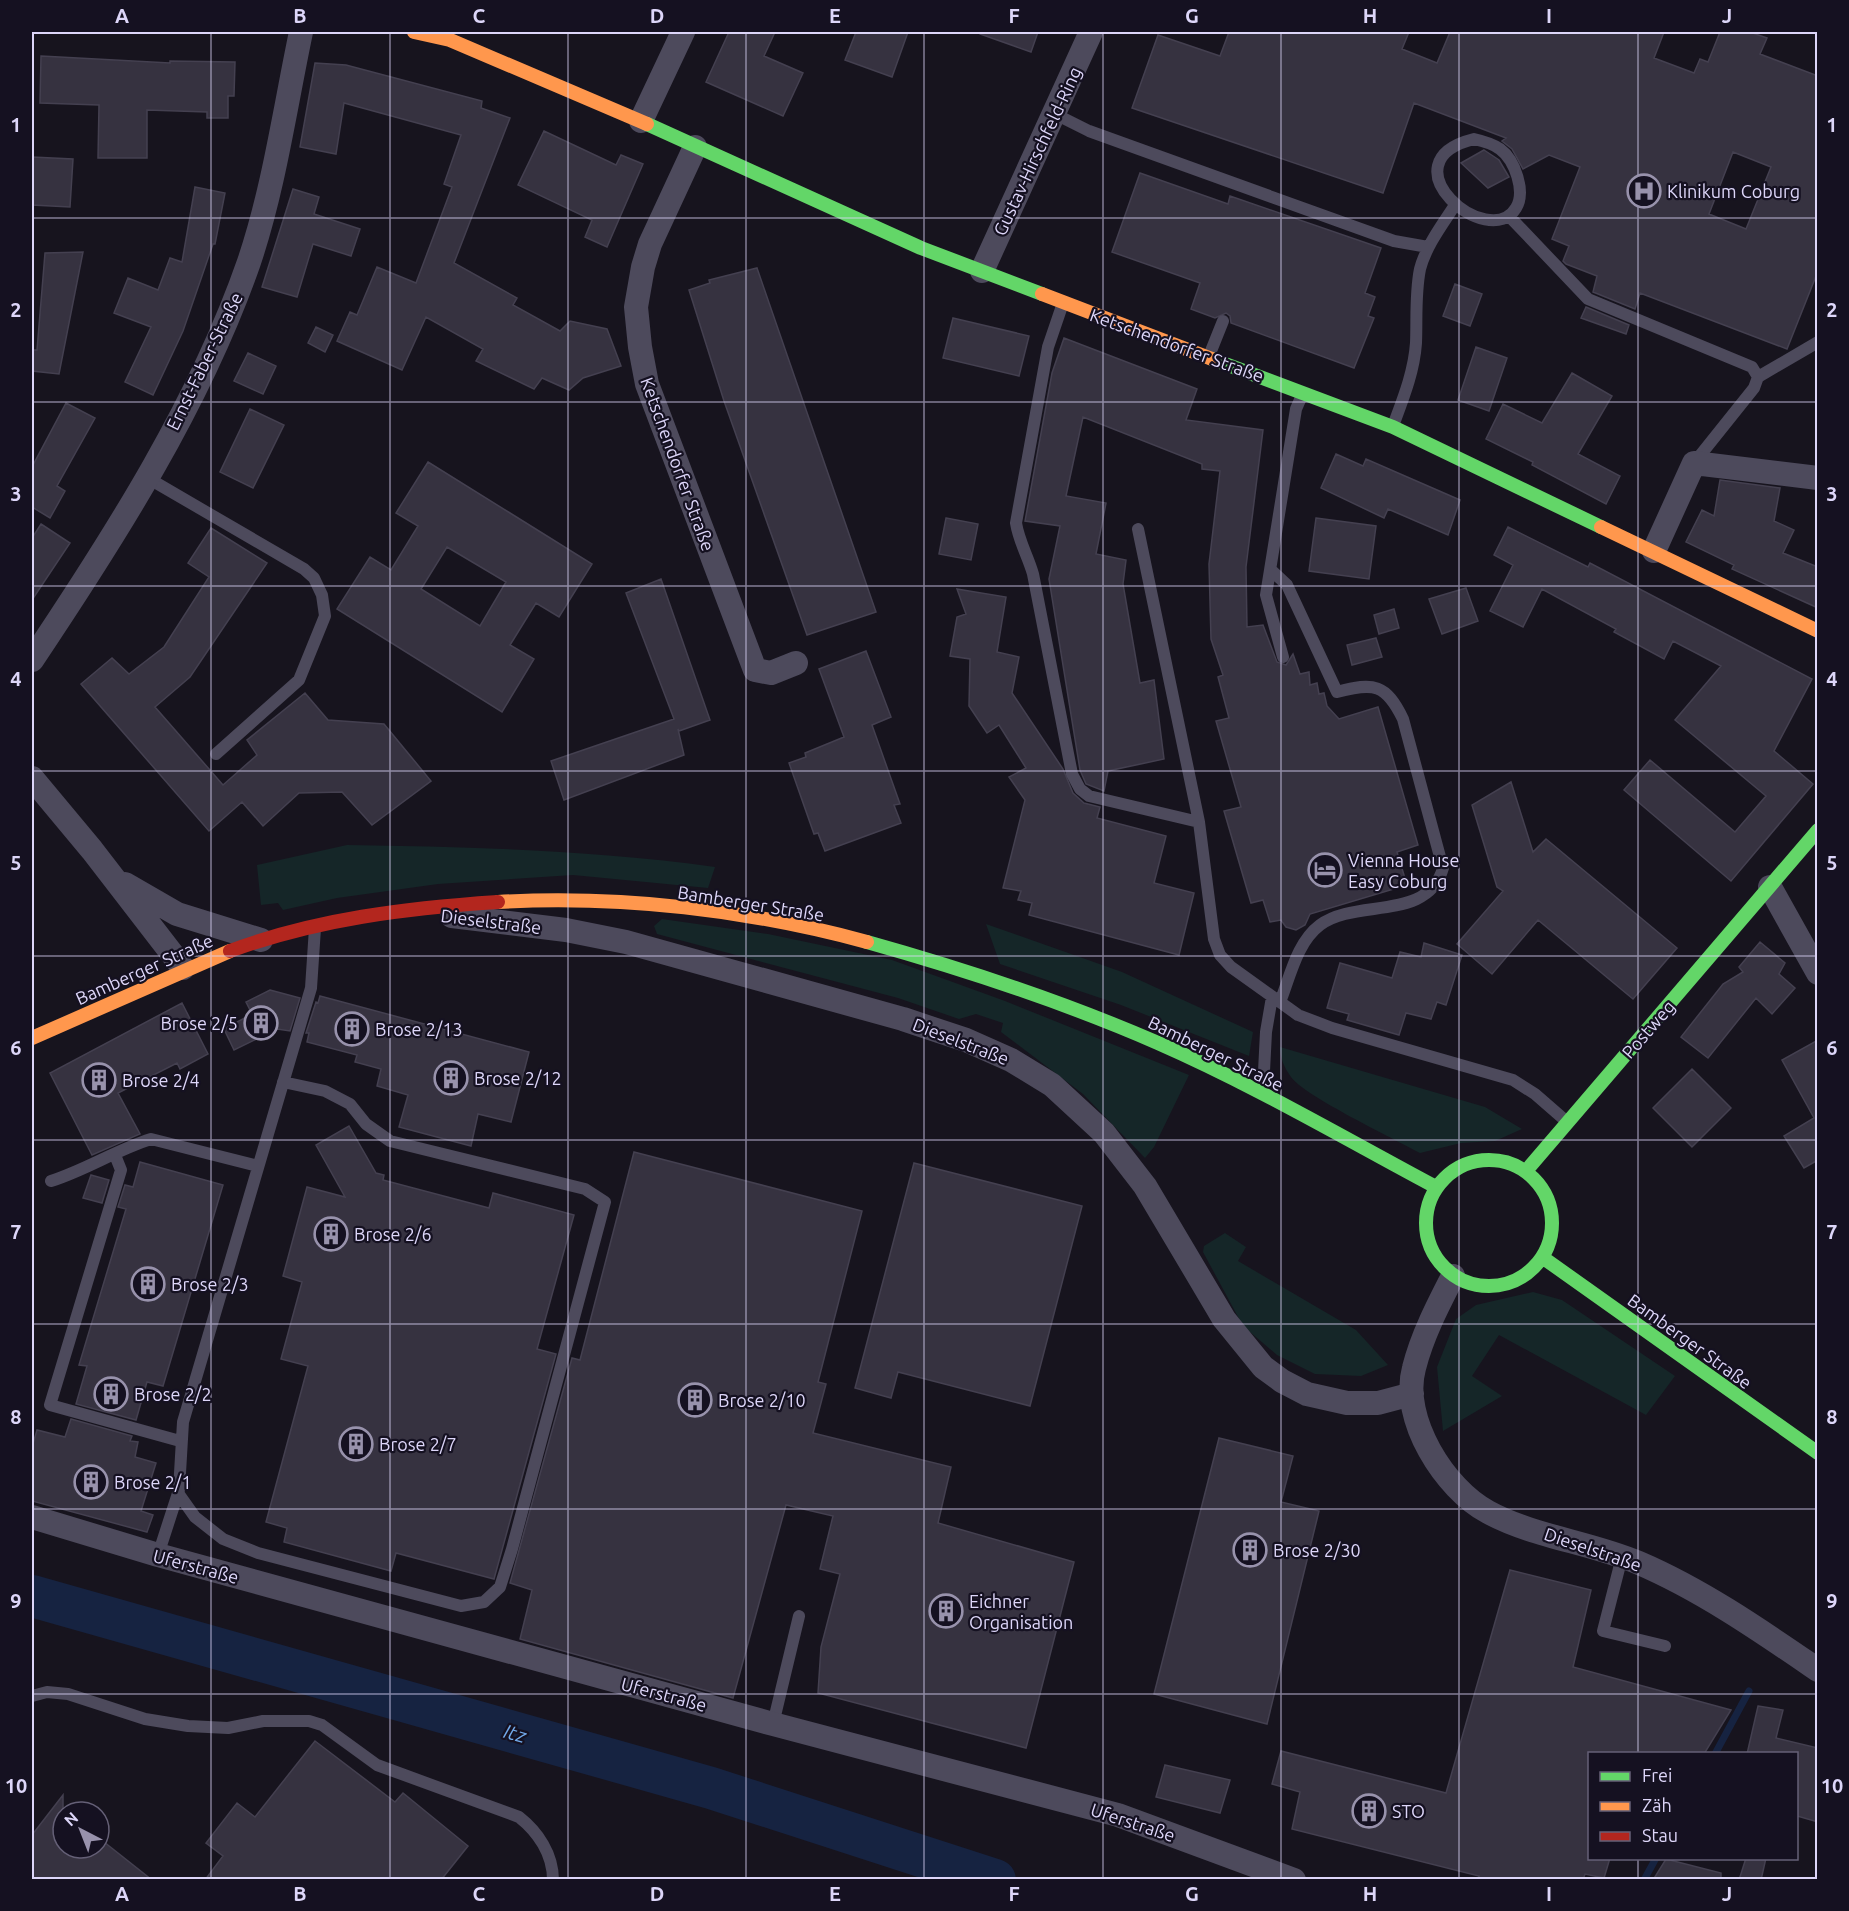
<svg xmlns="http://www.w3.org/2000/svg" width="1849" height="1911" font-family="Ubuntu,sans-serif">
<rect width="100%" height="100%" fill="#17141e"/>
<path fill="#152628" d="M 347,845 C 470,847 593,850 715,867 L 708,888 L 573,875 L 438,884 L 337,898 L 283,910 L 278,903 L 261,905 L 257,865 Z
M 662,919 L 768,934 L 892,960 L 1005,1001 L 1189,1075 L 1154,1147 L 1145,1158 L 1083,1094 L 1001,1032 L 1003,1023 L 976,1014 L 959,1019 L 898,998 L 657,934 L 654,926 Z
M 986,924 L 1122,972 L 1253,1032 L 1249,1056 L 1121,1005 L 1000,964 Z
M 1280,1047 L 1485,1107 L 1522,1129 L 1495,1141 L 1461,1143 L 1420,1153 C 1393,1138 1306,1097 1291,1077 C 1284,1067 1280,1058 1280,1047 Z
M 1225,1233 L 1246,1247 L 1238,1261 L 1356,1330 L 1388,1365 L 1361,1376 L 1315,1374 L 1277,1355 L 1243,1326 L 1203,1252 L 1204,1246 Z
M 1533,1292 L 1562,1300 L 1675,1376 L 1646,1415 L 1499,1335 L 1472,1376 L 1502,1396 L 1443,1431 L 1437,1367 L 1456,1319 L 1476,1305 Z"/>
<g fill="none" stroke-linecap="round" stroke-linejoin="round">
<path stroke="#162341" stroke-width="7" d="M 1715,1754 L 1749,1691
M 1644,1880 L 1656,1858"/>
<path stroke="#162341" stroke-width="42" d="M 32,1596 L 711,1788 L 995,1880"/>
</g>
<path fill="#363240" stroke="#444050" stroke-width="1.5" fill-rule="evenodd" d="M 729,32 L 775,32 L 764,56 L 803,73 L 783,116 L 706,82 Z
M 856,32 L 908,32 L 892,77 L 845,60 Z
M 980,32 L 1038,32 L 1031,52 L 980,34 Z
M 1229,32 L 1409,32 L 1402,49 L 1437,63 L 1450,32 L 1664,32 L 1654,58 L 1694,73 L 1700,59 L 1708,62 L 1720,32 L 1750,32 L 1767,38 L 1760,54 L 1818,76 L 1818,271 L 1787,349 L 1640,293 L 1635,309 L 1593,292 L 1597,276 L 1566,264 L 1563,261 L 1569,246 L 1552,239 L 1580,167 L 1549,155 L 1523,169 L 1512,149 L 1502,141 L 1506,138 L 1414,103 L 1383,193 L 1132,108 L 1158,35 L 1220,56 ZM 1733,152 L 1771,167 L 1746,229 L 1709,214 Z
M 41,56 L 170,63 L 170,61 L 235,62 L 234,96 L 228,96 L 228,118 L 207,118 L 207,112 L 147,110 L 147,158 L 98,158 L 99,105 L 40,103 Z
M 315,63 L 346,65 L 482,101 L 481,108 L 510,118 L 454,263 L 517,298 L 513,305 L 560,331 L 570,321 L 607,329 L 621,366 L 583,378 L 569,390 L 542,378 L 534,389 L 476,361 L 483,349 L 426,317 L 402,370 L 337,341 L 350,312 L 357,315 L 377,267 L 416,283 L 452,187 L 444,184 L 461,135 L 344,103 L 336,154 L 300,147 Z
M 544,131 L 616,165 L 621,155 L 643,164 L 607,247 L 585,237 L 592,220 L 518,185 Z
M 1484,150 L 1499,160 L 1509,177 L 1488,188 L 1461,163 Z
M 32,157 L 73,159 L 70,207 L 32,205 Z
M 1140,173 L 1228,204 L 1230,196 L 1381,248 L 1365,293 L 1375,297 L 1368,316 L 1374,318 L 1354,368 L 1231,323 L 1230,316 L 1226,313 L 1215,318 L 1191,309 L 1200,283 L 1112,252 Z
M 195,187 L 225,193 L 215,244 L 213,244 L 183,331 L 153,395 L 125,382 L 151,327 L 114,313 L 128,278 L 158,290 L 170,258 L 182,262 Z
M 293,189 L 319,197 L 314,214 L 360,229 L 351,256 L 313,244 L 297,297 L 262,287 Z
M 83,252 L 59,374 L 32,371 L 32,350 L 37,350 L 45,253 Z
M 757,268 L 876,612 L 807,635 L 724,401 L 689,290 L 710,283 L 709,280 Z
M 1455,284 L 1482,294 L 1470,326 L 1443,316 Z
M 1586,307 L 1629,325 L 1626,334 L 1581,318 Z
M 953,318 L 1029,336 L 1019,376 L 943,358 Z
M 316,327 L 333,335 L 325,352 L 308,343 Z
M 1064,338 L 1197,389 L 1186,420 L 1263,430 L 1246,567 L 1247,627 L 1263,625 L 1277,662 L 1286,665 L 1293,654 L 1300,674 L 1309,672 L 1310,685 L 1317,683 L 1319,694 L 1324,693 L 1327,706 L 1339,719 L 1378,707 L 1418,845 L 1397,852 L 1407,885 L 1310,914 L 1305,925 L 1296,930 L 1286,927 L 1281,920 L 1270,922 L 1263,900 L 1251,903 L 1224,811 L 1241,807 L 1216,721 L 1229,718 L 1218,677 L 1223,675 L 1211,639 L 1209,564 L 1220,471 L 1202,469 L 1202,464 L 1083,417 L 1066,496 L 1106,503 L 1096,554 L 1126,560 L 1123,584 L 1140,683 L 1154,680 L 1164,759 L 1108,771 L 1104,791 L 1086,784 L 1080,770 L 1049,579 L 1060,526 L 1025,521 L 1052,373 Z
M 1476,347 L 1507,358 L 1489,411 L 1458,400 Z
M 248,353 L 276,366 L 263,394 L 234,381 Z
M 1572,373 L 1612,396 L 1578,454 L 1620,476 L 1606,504 L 1532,465 L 1533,462 L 1486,439 L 1503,404 L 1542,423 Z
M 66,403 L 95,418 L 57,486 L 65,491 L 50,518 L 32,507 L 32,467 Z
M 250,409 L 284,425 L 253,488 L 220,472 Z
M 1336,454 L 1363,466 L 1366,459 L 1460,500 L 1448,535 L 1388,509 L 1384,518 L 1321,488 Z
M 428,462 L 592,564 L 559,617 L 536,603 L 510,645 L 534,659 L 502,712 L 337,609 L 370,557 L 391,570 L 418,526 L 396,513 ZM 447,547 L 506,582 L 480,626 L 421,589 Z
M 1720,480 L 1780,488 L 1774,521 L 1794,530 L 1783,553 L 1818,567 L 1818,608 L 1732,569 L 1734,565 L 1686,542 L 1702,510 L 1714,516 Z
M 946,518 L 978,524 L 971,560 L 939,554 Z
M 1316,518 L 1376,526 L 1369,579 L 1309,571 Z
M 41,524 L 70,543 L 32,600 L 32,538 Z
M 1508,527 L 1588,567 L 1590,563 L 1812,679 L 1774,751 L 1813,784 L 1731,881 L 1624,790 L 1650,760 L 1735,832 L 1766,796 L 1675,720 L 1721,666 L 1673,641 L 1664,659 L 1614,632 L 1616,629 L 1542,589 L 1523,627 L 1490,611 L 1513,565 L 1494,555 Z
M 211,528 L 267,563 L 190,677 L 155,707 L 223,785 L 257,755 L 247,740 L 305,693 L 328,720 L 384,724 L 431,781 L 372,825 L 342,792 L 299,793 L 263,826 L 242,802 L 209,831 L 81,684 L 112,658 L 129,674 L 164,647 L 209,577 L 188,563 Z
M 661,579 L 710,720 L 679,731 L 678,729 L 684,755 L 564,800 L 551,761 L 674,719 L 626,593 Z
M 1466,588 L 1478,621 L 1442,634 L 1429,599 Z
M 957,589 L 1006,597 L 997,652 L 1019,657 L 1012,693 L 1063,769 L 1073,793 L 1084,803 L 1100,807 L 1097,818 L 1166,836 L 1154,883 L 1194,893 L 1179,955 L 1029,915 L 1032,903 L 1018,900 L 1021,891 L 1003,888 L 1025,800 L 1009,777 L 1026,768 L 999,725 L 987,733 L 969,706 L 970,659 L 950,656 L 957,617 L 966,614 Z
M 1394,609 L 1399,628 L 1379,634 L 1374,615 Z
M 1376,638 L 1382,657 L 1352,665 L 1347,645 Z
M 866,651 L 891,717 L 872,725 L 900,804 L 894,805 L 901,823 L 825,851 L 818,833 L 814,834 L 789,763 L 806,757 L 805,753 L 844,737 L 819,669 Z
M 1511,782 L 1533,852 L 1546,839 L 1677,948 L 1633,999 L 1538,920 L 1492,974 L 1457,944 L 1503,891 L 1497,887 L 1472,805 Z
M 1760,942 L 1785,963 L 1779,974 L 1795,988 L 1772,1014 L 1756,998 L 1708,1058 L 1681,1037 L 1723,984 L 1743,972 L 1739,967 Z
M 1424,943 L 1462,955 L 1446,1005 L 1437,1002 L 1431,1019 L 1406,1013 L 1399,1035 L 1347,1020 L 1349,1014 L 1327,1008 L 1340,963 L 1392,978 L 1400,952 L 1421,957 Z
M 270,990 L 300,998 L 290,1031 L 277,1029 L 234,1050 L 224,1029 L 252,1014 L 246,1002 Z
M 320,996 L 529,1052 L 511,1122 L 478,1114 L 471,1146 L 399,1127 L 408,1095 L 377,1086 L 381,1069 L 355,1062 L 357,1055 L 307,1042 L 309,1033 L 306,1033 L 316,1002 L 318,1003 Z
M 182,1003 L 208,1054 L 180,1069 L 177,1063 L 118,1093 L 140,1134 L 92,1155 L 50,1073 Z
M 1818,1040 L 1818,1160 L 1804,1168 L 1784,1136 L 1814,1118 L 1782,1060 Z
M 1692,1069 L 1731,1108 L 1692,1147 L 1653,1108 Z
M 349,1126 L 376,1173 L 384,1175 L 383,1180 L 489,1208 L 493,1193 L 574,1215 L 537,1349 L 556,1354 L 494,1579 L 396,1553 L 391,1571 L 284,1542 L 287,1528 L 266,1522 L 308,1366 L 281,1359 L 302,1282 L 283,1276 L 307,1187 L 345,1197 L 316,1145 Z
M 634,1152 L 862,1211 L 818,1382 L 826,1384 L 813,1433 L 951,1467 L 938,1523 L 1074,1562 L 1026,1748 L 818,1693 L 821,1647 L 840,1574 L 820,1569 L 833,1516 L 786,1505 L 733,1698 L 520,1639 L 532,1590 L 510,1583 L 572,1358 L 580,1360 Z
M 140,1162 L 223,1185 L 163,1386 L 147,1382 L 136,1420 L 76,1404 L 87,1366 L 79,1365 L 126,1209 L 118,1207 L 125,1185 L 133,1187 Z
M 914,1163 L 1082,1206 L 1030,1406 L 898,1372 L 891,1398 L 855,1388 Z
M 91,1175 L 109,1180 L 102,1203 L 83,1198 Z
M 71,1419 L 132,1436 L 130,1441 L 138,1442 L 135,1457 L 156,1463 L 141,1511 L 153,1515 L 147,1532 L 32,1501 L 32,1447 L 37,1430 L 65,1437 Z
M 1219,1438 L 1293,1456 L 1281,1502 L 1319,1511 L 1267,1724 L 1154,1694 Z
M 1510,1570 L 1591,1590 L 1573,1667 L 1731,1710 L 1704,1754 L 1590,1754 L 1590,1858 L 1610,1858 L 1604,1878 L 1585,1874 L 1583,1880 L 1478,1880 L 1479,1876 L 1292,1829 L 1300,1792 L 1272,1784 L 1281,1751 L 1446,1793 Z
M 1758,1706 L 1783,1710 L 1776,1738 L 1818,1748 L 1818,1822 L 1797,1816 L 1797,1754 L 1747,1754 Z
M 315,1741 L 395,1802 L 403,1793 L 468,1846 L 441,1880 L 205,1880 L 223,1856 L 206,1843 L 237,1803 L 255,1817 Z
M 1165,1765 L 1230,1780 L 1220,1813 L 1156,1797 Z
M 63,1795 L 63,1848 L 99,1848 L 99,1838 L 152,1880 L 32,1880 L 32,1835 Z
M 1746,1858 L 1766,1858 L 1761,1880 L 1739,1880 Z
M 1666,1859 L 1721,1873 L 1721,1880 L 1653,1880 Z"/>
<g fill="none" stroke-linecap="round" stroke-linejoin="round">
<path stroke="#4d4a5c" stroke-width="12" d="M 1055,114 L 1089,131 L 1394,241 L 1428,247
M 1474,139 C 1483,141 1493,144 1500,149 C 1515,160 1526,192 1516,208 C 1489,253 1382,162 1474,139 Z
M 1509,216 L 1588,299 L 1752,367 L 1758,377 L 1754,388 L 1694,463
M 1063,303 L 1048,347 L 1016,523 C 1019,542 1028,556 1033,574 L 1072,774 L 1080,789 L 1089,796 L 1199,822
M 1209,356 L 1223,321
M 1758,377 L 1818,342
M 1393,426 C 1403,399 1414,372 1416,343 C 1417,318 1415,294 1420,269 C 1426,246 1442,225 1455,205
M 146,477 L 304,569 L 314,578 L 322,595 L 325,616 L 299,680 L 216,754
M 1138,529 L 1199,822 L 1214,939 L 1220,955 L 1231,967 L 1298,1015 L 1332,1028 L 1513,1080 L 1535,1094 L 1566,1121
M 1271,570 L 1287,585 L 1337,692 C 1374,682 1386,684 1403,719 L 1443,868 C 1428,922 1356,898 1320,925 C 1297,942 1290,977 1280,1002
M 1283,657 L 1266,595 L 1296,409 L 1303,393
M 1263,1091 L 1266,1032 L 1272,997
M 115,1155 L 121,1170 L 50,1405 L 180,1441
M 51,1181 C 86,1170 116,1150 151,1139 L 258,1166
M 178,1493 L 195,1517 L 223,1539 L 258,1553 L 461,1606 L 484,1602 L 500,1587 L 512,1549 L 605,1202 L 585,1189 L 390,1141 L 366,1124 L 350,1104 L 325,1091 L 283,1082
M 158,1555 L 179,1490 L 183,1422 L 311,988 L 315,928
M 1622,1557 L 1603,1631 L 1665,1646
M 32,1696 L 47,1692 L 68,1694 L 145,1719 L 188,1726 L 228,1728 L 263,1721 L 309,1721 L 322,1725 L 377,1765 L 519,1817 C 538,1832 553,1854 553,1880
M 773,1724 L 799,1616"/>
<path stroke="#4d4a5c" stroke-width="24" d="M 641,121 L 683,32
M 695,147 L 650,244 L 643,267 L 636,307 L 640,347 L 647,384 L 755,670 L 771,673 L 796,663
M 982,271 L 1091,32
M 1654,551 L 1694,463 L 1818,478
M 32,660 C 115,536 200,403 249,262 C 274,188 285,108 301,32
M 32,778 L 92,850 L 183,968
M 125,884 L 177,914 L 261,940
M 1770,887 L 1818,973
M 452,916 L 566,930 L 626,942 L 903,1019 L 966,1040 L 1011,1060 L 1052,1085 L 1104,1133 L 1145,1186 L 1224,1319 L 1263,1367 L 1282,1381 L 1307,1394 L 1347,1403 L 1378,1403 L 1412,1394
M 1453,1276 C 1438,1305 1422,1336 1414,1368 C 1400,1419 1445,1489 1488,1512 C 1534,1537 1590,1542 1639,1563 C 1702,1590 1761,1631 1818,1670
M 32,1517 L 158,1555 L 773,1724 L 1118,1815 L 1294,1880"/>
<path stroke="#63d668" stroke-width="14" d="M 647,124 L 921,248 L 1042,294
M 1212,359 L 1393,427 L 1601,527
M 867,942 C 967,970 1064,1002 1158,1043 C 1254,1085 1344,1138 1436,1187
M1426 1223a63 63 0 1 1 126 0a63 63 0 1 1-126 0Z
M 1526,1171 L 1818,830
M 1542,1257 L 1818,1453"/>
<path stroke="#ff974d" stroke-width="14" d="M 414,32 L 450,40 L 647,124
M 1042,294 L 1212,359
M 1601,527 L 1818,631
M 498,902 C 620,895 750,910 867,942
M 32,1038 L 230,951"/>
<path stroke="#b3261e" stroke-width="14" d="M 230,951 C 316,919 407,908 498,902"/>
</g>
<path fill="none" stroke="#ddd6f9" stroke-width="1.5" stroke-opacity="0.55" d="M 211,32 L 211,1880M 390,32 L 390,1880M 568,32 L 568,1880M 746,32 L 746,1880M 924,32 L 924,1880M 1103,32 L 1103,1880M 1281,32 L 1281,1880M 1459,32 L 1459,1880M 1638,32 L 1638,1754M 32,218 L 1818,218M 32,402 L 1818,402M 32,586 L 1818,586M 32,771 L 1818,771M 32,956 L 1818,956M 32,1140 L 1818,1140M 32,1324 L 1818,1324M 32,1509 L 1818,1509M 32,1694 L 1818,1694M 1638,1858 L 1638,1880"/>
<defs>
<g id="hospital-ring" transform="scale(1.725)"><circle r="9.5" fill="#151121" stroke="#9892ac" stroke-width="1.5"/><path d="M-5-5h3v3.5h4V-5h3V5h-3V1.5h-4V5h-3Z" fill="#9892ac"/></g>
<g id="hotel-ring" transform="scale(1.725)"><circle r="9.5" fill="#151121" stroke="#9892ac" stroke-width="1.5"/><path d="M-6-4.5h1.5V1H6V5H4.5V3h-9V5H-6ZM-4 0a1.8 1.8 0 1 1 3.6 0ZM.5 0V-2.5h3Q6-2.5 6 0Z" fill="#9892ac"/></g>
<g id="building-ring" transform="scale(1.725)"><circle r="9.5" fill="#151121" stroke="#9892ac" stroke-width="1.5"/><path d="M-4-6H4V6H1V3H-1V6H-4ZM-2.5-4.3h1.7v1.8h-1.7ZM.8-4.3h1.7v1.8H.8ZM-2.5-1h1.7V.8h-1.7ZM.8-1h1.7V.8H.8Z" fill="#9892ac"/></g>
</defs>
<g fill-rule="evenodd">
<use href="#hospital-ring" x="1644" y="191"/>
<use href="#hotel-ring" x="1325" y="870"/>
<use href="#building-ring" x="261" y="1023"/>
<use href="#building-ring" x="352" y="1029"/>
<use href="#building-ring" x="451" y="1078"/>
<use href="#building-ring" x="99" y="1080"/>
<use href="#building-ring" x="331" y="1234"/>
<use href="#building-ring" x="148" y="1284"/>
<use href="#building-ring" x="111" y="1394"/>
<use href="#building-ring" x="695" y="1400"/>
<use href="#building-ring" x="356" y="1444"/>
<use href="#building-ring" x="91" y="1482"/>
<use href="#building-ring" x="1250" y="1550"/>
<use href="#building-ring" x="946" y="1611"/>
<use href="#building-ring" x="1369" y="1811"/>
</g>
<g text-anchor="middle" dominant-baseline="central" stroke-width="4.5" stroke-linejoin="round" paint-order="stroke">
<g font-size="18" fill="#ddd6f9" stroke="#151121">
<text transform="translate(1037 151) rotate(-65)">Gustav-Hirschfeld-Ring</text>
<text transform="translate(1177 345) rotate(20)">Ketschendorfer Straße</text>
<text transform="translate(204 361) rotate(-64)">Ernst-Faber-Straße</text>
<text transform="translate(678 464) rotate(70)">Ketschendorfer Straße</text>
<text transform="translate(751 903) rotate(9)">Bamberger Straße</text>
<text transform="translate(491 921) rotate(7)">Dieselstraße</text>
<text transform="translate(144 969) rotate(-24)">Bamberger Straße</text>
<text transform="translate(1648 1029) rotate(-49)">Postweg</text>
<text transform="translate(961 1041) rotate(21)">Dieselstraße</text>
<text transform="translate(1216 1053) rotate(26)">Bamberger Straße</text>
<text transform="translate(1690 1341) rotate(36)">Bamberger Straße</text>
<text transform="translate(1593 1549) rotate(19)">Dieselstraße</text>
<text transform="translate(196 1566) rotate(15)">Uferstraße</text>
<text transform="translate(664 1694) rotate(15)">Uferstraße</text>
<text transform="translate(1133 1822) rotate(18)">Uferstraße</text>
</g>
<g font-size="18" fill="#ddd6f9" stroke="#151121" text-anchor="start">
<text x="1667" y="191">Klinikum Coburg</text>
<text x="1348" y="860">Vienna House<tspan x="1348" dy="21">Easy Coburg</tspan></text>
<text x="238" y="1023" text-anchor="end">Brose 2/5</text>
<text x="375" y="1029">Brose 2/13</text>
<text x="474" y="1078">Brose 2/12</text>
<text x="122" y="1080">Brose 2/4</text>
<text x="354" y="1234">Brose 2/6</text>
<text x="171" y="1284">Brose 2/3</text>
<text x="134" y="1394">Brose 2/2</text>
<text x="718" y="1400">Brose 2/10</text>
<text x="379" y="1444">Brose 2/7</text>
<text x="114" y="1482">Brose 2/1</text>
<text x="1273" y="1550">Brose 2/30</text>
<text x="969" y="1601">Eichner<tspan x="969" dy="21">Organisation</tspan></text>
<text x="1392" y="1811">STO</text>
</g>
<g font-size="20" font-style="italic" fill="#72aaeb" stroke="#151121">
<text transform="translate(515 1733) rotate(16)">Itz</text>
</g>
</g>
<rect width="1849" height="1911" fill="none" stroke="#151121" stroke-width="66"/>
<rect x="1588" y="1752" width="210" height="108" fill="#151121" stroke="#656077" stroke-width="1.5"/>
<rect x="1600" y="1772" width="30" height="9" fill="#63d668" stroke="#656077" stroke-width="1.5"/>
<text x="1642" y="1782" font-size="18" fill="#ddd6f9">Frei</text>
<rect x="1600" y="1802" width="30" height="9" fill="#ff974d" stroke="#656077" stroke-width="1.5"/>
<text x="1642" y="1812" font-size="18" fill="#ddd6f9">Zäh</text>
<rect x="1600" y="1832" width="30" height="9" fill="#b3261e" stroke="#656077" stroke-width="1.5"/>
<text x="1642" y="1842" font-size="18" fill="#ddd6f9">Stau</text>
<g transform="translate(81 1830) rotate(318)"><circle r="28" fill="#151121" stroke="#656077" stroke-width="1.5"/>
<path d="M0-4.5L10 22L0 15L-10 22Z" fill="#9892ac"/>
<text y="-9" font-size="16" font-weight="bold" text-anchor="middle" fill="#ddd6f9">N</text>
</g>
<rect x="33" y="33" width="1783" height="1845" fill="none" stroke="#ddd6f9" stroke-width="2"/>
<g font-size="20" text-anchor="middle" font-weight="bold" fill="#ddd6f9">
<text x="122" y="23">A</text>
<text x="300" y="23">B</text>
<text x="479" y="23">C</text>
<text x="657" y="23">D</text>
<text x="835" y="23">E</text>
<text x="1014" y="23">F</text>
<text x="1192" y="23">G</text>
<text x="1370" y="23">H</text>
<text x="1549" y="23">I</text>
<text x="1727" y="23">J</text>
<text x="16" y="132">1</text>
<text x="1832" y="132">1</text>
<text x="16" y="317">2</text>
<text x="1832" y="317">2</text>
<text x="16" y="501">3</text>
<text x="1832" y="501">3</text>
<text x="16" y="686">4</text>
<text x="1832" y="686">4</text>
<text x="16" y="870">5</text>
<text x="1832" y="870">5</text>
<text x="16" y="1055">6</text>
<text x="1832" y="1055">6</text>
<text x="16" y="1239">7</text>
<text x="1832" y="1239">7</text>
<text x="16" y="1424">8</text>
<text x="1832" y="1424">8</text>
<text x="16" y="1608">9</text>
<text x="1832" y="1608">9</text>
<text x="16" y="1793">10</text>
<text x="1832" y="1793">10</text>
<text x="122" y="1901">A</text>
<text x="300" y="1901">B</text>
<text x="479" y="1901">C</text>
<text x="657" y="1901">D</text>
<text x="835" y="1901">E</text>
<text x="1014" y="1901">F</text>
<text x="1192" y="1901">G</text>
<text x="1370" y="1901">H</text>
<text x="1549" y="1901">I</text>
<text x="1727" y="1901">J</text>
</g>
</svg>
